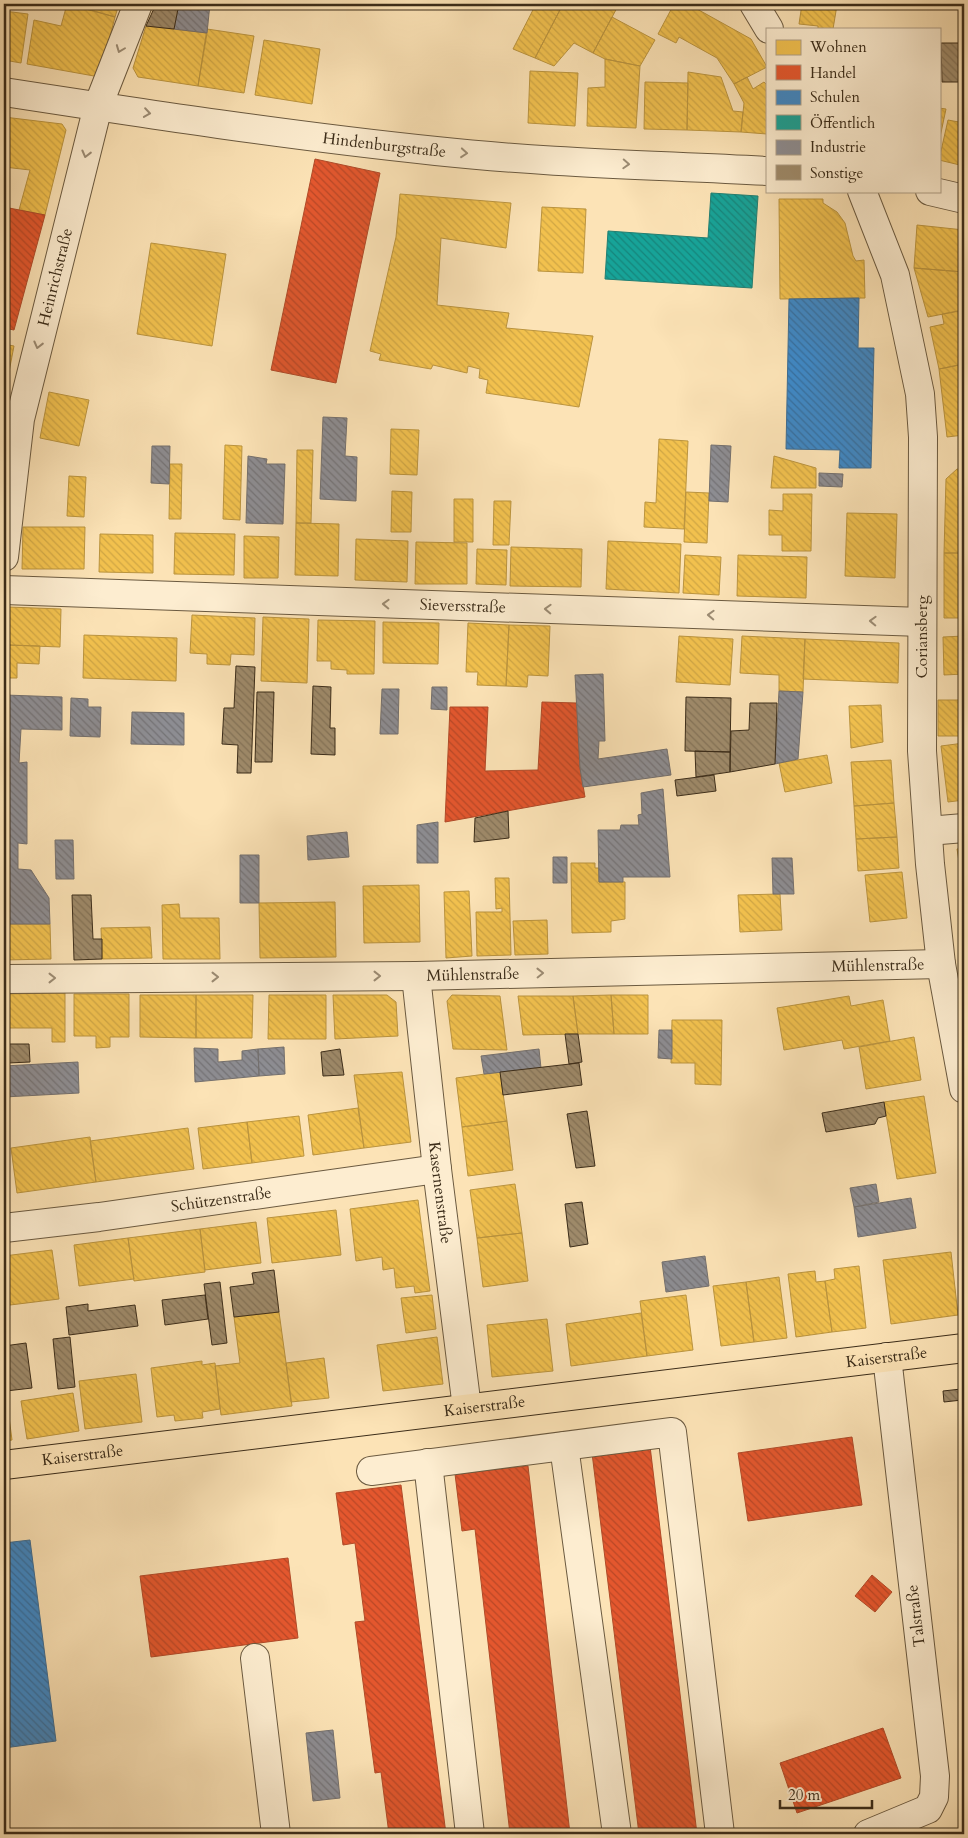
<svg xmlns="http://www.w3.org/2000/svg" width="968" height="1838" font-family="Cardo,serif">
<defs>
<pattern id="homes-back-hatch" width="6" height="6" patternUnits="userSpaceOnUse" patternTransform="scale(1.25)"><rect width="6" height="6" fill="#f2c14e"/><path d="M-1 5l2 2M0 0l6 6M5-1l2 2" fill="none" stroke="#d0a644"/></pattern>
<pattern id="shops-back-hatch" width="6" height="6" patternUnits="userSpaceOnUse" patternTransform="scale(1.25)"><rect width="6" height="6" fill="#e4572e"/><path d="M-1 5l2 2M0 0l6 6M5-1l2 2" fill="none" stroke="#ba4826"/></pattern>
<pattern id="schools-back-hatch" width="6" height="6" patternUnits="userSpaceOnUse" patternTransform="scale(1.25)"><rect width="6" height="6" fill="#3f88c5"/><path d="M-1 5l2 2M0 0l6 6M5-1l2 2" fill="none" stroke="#366f9f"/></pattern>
<pattern id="public-back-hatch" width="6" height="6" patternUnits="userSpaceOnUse" patternTransform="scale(1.25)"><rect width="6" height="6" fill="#17a398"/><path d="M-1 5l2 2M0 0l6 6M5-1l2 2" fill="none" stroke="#16857b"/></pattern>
<pattern id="industry-back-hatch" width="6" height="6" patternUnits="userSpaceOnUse" patternTransform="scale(1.25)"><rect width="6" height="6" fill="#8d8d92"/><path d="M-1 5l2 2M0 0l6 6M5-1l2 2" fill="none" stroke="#747376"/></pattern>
<pattern id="building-back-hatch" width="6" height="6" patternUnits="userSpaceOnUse" patternTransform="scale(1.25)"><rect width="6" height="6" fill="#9f8b6b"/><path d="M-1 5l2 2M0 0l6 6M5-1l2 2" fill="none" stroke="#837257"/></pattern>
</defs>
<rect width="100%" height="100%" fill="#fce3b6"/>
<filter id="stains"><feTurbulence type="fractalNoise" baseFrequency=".004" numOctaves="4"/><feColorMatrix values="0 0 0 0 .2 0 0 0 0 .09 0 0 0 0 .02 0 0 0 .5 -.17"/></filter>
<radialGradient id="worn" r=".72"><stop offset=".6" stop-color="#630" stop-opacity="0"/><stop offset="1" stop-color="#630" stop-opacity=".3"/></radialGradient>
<path fill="url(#homes-back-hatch)" stroke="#bb943e" d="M 67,4 L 115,17 L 102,67 L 94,76 L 27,64 L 34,20 L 61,26 Z
M 70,4 L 119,4 L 115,17 Z
M 536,4 L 563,4 L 535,58 L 513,49 Z
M 563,4 L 619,4 L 593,53 L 574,43 L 554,66 L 535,58 Z
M 674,4 L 688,4 L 751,39 L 767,67 L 734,84 L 717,58 L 679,37 L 676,43 L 658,34 Z
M 802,4 L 837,5 L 833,29 L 818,29 L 818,26 L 799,24 Z
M 4,11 L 28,14 L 21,63 L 4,60 Z
M 612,17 L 655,40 L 640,66 L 605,59 L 593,53 Z
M 146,26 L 207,33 L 198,86 L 138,77 L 133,68 Z
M 207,29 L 254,36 L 244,93 L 198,86 Z
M 264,40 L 320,49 L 312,104 L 255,95 Z
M 605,59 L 640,66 L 636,128 L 587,126 L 588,88 L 605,87 Z
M 530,71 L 578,73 L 575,126 L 528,123 Z
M 688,72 L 721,77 L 733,111 L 743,112 L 741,132 L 687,130 Z
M 747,77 L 753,89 L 764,82 L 767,85 L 767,134 L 741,132 L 744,103 L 734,84 Z
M 645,82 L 688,83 L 687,130 L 644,129 Z
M 939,108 L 946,109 L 939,142 Z
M 4,117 L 62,124 L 66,130 L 45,215 L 19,210 L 30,170 L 4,167 Z
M 948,120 L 964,123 L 964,166 L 939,160 Z
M 400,194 L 511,203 L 506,248 L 441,238 L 437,305 L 509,313 L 506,328 L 593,336 L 579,407 L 486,393 L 488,380 L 479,378 L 480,369 L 468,366 L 467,373 L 433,365 L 431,369 L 379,360 L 381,354 L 370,351 L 396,237 Z
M 779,199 L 823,199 L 823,203 L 837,212 L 845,223 L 853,256 L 856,261 L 864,260 L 865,298 L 780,299 Z
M 542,207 L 586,209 L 583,273 L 538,271 Z
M 917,225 L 964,230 L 964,272 L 914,268 Z
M 151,243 L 226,254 L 212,346 L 137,334 Z
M 914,268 L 964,272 L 964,310 L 928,317 Z
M 964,310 L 964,364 L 939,369 L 930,327 L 944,324 L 942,314 Z
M 4,344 L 14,346 L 8,377 L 4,376 Z
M 964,364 L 964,435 L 947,437 L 939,369 Z
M 49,392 L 89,400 L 79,446 L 40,438 Z
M 391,429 L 419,430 L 417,475 L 390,474 Z
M 659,439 L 688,441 L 684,529 L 644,527 L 645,502 L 656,503 Z
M 225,445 L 242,446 L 240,520 L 223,519 Z
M 297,450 L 313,450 L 311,523 L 296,523 Z
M 774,456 L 816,468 L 816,488 L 771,488 Z
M 170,464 L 182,464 L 181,519 L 169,519 Z
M 957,469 L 964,470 L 964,553 L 944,553 L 946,479 Z
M 69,476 L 86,477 L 84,517 L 67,516 Z
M 392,491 L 412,492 L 411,532 L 391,532 Z
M 686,492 L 709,493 L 707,543 L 684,542 Z
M 783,494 L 812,494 L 811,551 L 782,551 L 782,535 L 769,535 L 769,510 L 783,511 Z
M 454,499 L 473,499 L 473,542 L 454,542 Z
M 494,501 L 511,501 L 509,545 L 493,545 Z
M 847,513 L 897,514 L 895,578 L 845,576 Z
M 296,523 L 339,524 L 338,576 L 295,575 Z
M 23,527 L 85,527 L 84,569 L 22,569 Z
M 175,533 L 235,534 L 234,575 L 174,574 Z
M 100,534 L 153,535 L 153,573 L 99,572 Z
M 244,536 L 279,537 L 278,578 L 244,578 Z
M 356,539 L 408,541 L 407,582 L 355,580 Z
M 608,541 L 681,544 L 679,593 L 606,589 Z
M 416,542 L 467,543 L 467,584 L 415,584 Z
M 511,547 L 582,549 L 581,587 L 510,586 Z
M 477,549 L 507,550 L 506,585 L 476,584 Z
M 944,553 L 964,553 L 964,618 L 944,618 Z
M 685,555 L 721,557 L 719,595 L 683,593 Z
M 738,555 L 807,557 L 806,598 L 737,596 Z
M 4,607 L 7,607 L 6,645 L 4,645 Z
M 8,607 L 61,609 L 60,647 L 8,645 Z
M 192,615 L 255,618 L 254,655 L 231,654 L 230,665 L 207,664 L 207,654 L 190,653 Z
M 263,617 L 309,619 L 307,683 L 261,681 Z
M 318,620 L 375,621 L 374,674 L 347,674 L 347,670 L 331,669 L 331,661 L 317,661 Z
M 383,622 L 439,623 L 438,664 L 383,663 Z
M 468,623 L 509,625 L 506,686 L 477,685 L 478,672 L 466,672 Z
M 509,625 L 550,626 L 548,676 L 528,675 L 527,687 L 506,686 Z
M 84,635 L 177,638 L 176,681 L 83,678 Z
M 679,636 L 733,639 L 730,685 L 676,682 Z
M 742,636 L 805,639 L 803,692 L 779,691 L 779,675 L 740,673 Z
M 964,636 L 964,674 L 944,675 L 943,637 Z
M 805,639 L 899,643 L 898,683 L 803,679 Z
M 8,645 L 40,646 L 39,664 L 17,663 L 17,678 L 7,678 Z
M 938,700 L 964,700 L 964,736 L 938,736 Z
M 881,705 L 883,742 L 851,748 L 849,706 Z
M 964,743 L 964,800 L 948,802 L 941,746 Z
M 827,755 L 832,783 L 785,792 L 779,763 Z
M 891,760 L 894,803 L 854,806 L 851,762 Z
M 894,803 L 897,837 L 856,839 L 854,806 Z
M 897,837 L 899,868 L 858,871 L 856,839 Z
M 964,848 L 964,892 L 957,849 Z
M 571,863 L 595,863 L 595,868 L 599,868 L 599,882 L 625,882 L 625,919 L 611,921 L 611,932 L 572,933 Z
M 902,872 L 907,918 L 870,922 L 865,875 Z
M 495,878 L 509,878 L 511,955 L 477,956 L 476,912 L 502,912 L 502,908 L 496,909 Z
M 419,885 L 420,942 L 364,943 L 363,886 Z
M 469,891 L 472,956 L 446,958 L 444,892 Z
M 780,894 L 782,930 L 740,932 L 738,895 Z
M 335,902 L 336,957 L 260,958 L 259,903 Z
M 179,904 L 180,918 L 219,918 L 220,959 L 163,959 L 162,905 Z
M 547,920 L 548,954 L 515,955 L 513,921 Z
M 4,924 L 50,924 L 51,959 L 4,960 Z
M 150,927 L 152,958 L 102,959 L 101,928 Z
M 65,993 L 65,1042 L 52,1042 L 52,1028 L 4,1028 L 4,994 Z
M 74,994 L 129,994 L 129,1037 L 110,1037 L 110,1047 L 96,1048 L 96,1036 L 74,1036 Z
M 140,995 L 196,995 L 196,1038 L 140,1037 Z
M 196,995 L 253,995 L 252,1038 L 196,1038 Z
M 269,995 L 326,995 L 326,1039 L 268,1039 Z
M 333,995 L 387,995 L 396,1002 L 398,1036 L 335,1039 Z
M 452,995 L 500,996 L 507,1050 L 453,1049 L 447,1001 Z
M 611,995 L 614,1034 L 578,1034 L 573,996 Z
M 611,995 L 648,995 L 648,1034 L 614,1034 Z
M 518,996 L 573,996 L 578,1034 L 523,1035 Z
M 849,996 L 851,1006 L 883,1000 L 890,1041 L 844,1049 L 842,1040 L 784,1050 L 777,1008 Z
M 672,1020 L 722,1020 L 721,1085 L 695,1084 L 695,1063 L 671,1063 Z
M 914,1037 L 921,1080 L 866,1089 L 859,1047 Z
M 402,1072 L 411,1142 L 364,1148 L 354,1075 Z
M 500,1072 L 507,1121 L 462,1127 L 456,1078 Z
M 924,1096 L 936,1173 L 897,1179 L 884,1102 Z
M 358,1108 L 364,1148 L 313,1155 L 308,1115 Z
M 299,1116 L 304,1156 L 252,1163 L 247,1122 Z
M 507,1121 L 513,1170 L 468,1176 L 462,1127 Z
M 247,1122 L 252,1163 L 203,1169 L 198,1128 Z
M 188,1128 L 194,1169 L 96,1182 L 90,1141 Z
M 90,1137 L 96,1182 L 17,1193 L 11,1148 Z
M 515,1184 L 522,1233 L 477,1238 L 470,1190 Z
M 418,1200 L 430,1291 L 415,1293 L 414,1286 L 396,1288 L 394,1268 L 383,1270 L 382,1257 L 356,1261 L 350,1209 Z
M 336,1210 L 341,1255 L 272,1263 L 267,1218 Z
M 256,1222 L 261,1263 L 205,1270 L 200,1229 Z
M 200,1229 L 205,1272 L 134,1281 L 128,1238 Z
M 522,1233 L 528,1281 L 483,1287 L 477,1238 Z
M 128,1238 L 134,1279 L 79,1286 L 74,1245 Z
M 52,1250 L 59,1299 L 10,1305 L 4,1256 Z
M 951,1252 L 958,1315 L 891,1324 L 883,1260 Z
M 859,1266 L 866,1328 L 832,1332 L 825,1281 L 835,1279 L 834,1269 Z
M 815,1271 L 816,1282 L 825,1281 L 832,1332 L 796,1337 L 788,1274 Z
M 779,1277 L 787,1338 L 754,1342 L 746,1282 Z
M 746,1282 L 754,1342 L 721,1346 L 713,1286 Z
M 432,1295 L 436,1329 L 406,1333 L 401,1298 Z
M 686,1295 L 693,1350 L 647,1356 L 640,1301 Z
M 279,1312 L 292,1406 L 221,1415 L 215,1366 L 240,1363 L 234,1317 Z
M 641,1313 L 647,1356 L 571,1366 L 566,1324 Z
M 547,1319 L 553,1371 L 492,1377 L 487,1325 Z
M 437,1337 L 443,1384 L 383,1391 L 377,1345 Z
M 324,1358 L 329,1398 L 291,1402 L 286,1363 Z
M 202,1361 L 202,1365 L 215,1363 L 220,1409 L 202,1412 L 203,1418 L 175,1421 L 174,1415 L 157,1417 L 151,1368 Z
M 136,1374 L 142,1422 L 85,1429 L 79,1381 Z
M 73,1393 L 79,1431 L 27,1439 L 21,1401 Z
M 4,1394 L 6,1394 L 12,1440 L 4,1441 Z"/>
<path fill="url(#shops-back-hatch)" stroke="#b14a28" d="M 315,159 L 380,173 L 336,383 L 271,370 Z
M 4,207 L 45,215 L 14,330 L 4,328 Z
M 542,702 L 577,703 L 580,768 L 585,797 L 445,822 L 450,707 L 488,707 L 485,771 L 538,770 Z
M 852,1437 L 862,1505 L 748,1521 L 738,1453 Z
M 650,1446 L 697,1834 L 639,1834 L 592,1453 Z
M 528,1466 L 570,1834 L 510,1834 L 475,1529 L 462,1531 L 455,1474 Z
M 401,1485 L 446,1834 L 389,1834 L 381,1772 L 375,1773 L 355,1622 L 365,1621 L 355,1543 L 343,1545 L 336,1493 Z
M 288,1558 L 298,1638 L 151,1657 L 140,1576 Z
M 872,1575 L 892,1592 L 875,1612 L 855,1596 Z
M 883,1728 L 901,1778 L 797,1813 L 780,1763 Z"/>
<path fill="url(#schools-back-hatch)" stroke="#3e6c91" d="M 859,298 L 858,348 L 874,348 L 871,468 L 839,468 L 840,450 L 786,449 L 789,299 Z
M 30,1540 L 56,1741 L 4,1748 L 4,1543 Z"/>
<path fill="url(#public-back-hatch)" stroke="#227f72" d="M 711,193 L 758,196 L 752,288 L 605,279 L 608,231 L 708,238 Z"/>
<path fill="url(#industry-back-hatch)" stroke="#74706e" d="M 179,4 L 210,4 L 207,33 L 174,29 Z
M 323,417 L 347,418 L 345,456 L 357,457 L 356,501 L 320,499 Z
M 711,445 L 731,446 L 728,502 L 709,501 Z
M 152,446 L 170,446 L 169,484 L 151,483 Z
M 248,456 L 267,459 L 266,464 L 285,464 L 283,524 L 246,523 Z
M 819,473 L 843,474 L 842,487 L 819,486 Z
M 603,674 L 605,741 L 599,741 L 598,759 L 667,749 L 671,775 L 583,787 L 580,768 L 575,675 Z
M 432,687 L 447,687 L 447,710 L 431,709 Z
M 382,689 L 399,689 L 398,734 L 380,734 Z
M 779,691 L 803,692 L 798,759 L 775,764 Z
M 5,695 L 62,697 L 62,730 L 21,729 L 19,763 L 27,762 L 27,844 L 18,843 L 18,869 L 31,870 L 49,898 L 50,924 L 7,924 L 7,896 L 4,896 L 4,713 Z
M 71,698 L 88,699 L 88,707 L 101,707 L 100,737 L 70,736 Z
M 132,712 L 184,713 L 184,745 L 131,744 Z
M 663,789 L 670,877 L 623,877 L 623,882 L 599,882 L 598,830 L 620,830 L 621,825 L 639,825 L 638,815 L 642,814 L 641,793 Z
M 438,822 L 438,863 L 417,863 L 417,825 Z
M 347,832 L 349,857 L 308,860 L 307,836 Z
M 55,840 L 73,840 L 74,879 L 56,879 Z
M 240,855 L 259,855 L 259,903 L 240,903 Z
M 553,857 L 567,857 L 567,883 L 553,883 Z
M 772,858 L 792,858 L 794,894 L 773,894 Z
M 659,1030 L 672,1030 L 672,1059 L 658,1058 Z
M 284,1047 L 285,1074 L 259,1076 L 258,1049 Z
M 194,1048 L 218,1049 L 218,1062 L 242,1060 L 242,1051 L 258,1049 L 259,1076 L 195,1082 Z
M 539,1049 L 541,1068 L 484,1074 L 481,1056 Z
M 78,1062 L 79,1093 L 4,1097 L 4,1066 Z
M 876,1184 L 879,1202 L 854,1207 L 850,1188 Z
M 911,1198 L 916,1228 L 858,1237 L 854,1207 Z
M 705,1256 L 709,1286 L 666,1292 L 662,1262 Z
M 333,1730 L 340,1798 L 313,1801 L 306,1733 Z"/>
<path fill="url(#building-back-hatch)" stroke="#3b2c19" d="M 156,4 L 179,4 L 174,29 L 146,26 Z
M 941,43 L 964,43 L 964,82 L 942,82 Z
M 236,666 L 255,667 L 251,773 L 237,773 L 238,745 L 222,744 L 224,708 L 234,708 Z
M 313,686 L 331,687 L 330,728 L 335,728 L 335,755 L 311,754 Z
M 257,692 L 274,692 L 272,762 L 255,762 Z
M 686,697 L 731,698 L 730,752 L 685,751 Z
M 750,703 L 777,703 L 775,764 L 730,772 L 731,731 L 749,730 Z
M 695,751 L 730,752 L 730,772 L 696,777 Z
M 714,775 L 716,791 L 677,796 L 675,780 Z
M 508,811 L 509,838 L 474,842 L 475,818 Z
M 72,895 L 91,895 L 93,939 L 102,939 L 102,959 L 74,960 Z
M 565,1034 L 578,1034 L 582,1062 L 569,1064 Z
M 7,1044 L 29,1044 L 30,1062 L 8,1063 Z
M 340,1049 L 344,1075 L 323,1076 L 321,1052 Z
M 579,1063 L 582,1085 L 503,1095 L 500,1072 Z
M 884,1102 L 886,1116 L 878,1118 L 875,1124 L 826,1132 L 822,1113 Z
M 587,1111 L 595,1166 L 576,1168 L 567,1114 Z
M 582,1202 L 588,1244 L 570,1247 L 565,1204 Z
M 274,1270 L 279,1312 L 234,1317 L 230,1287 L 254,1284 L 252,1273 Z
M 220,1282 L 227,1343 L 212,1345 L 204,1284 Z
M 205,1295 L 208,1319 L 165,1325 L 162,1300 Z
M 88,1304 L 88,1311 L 135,1305 L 138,1326 L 69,1335 L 66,1307 Z
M 70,1337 L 75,1387 L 58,1389 L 53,1339 Z
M 26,1343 L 32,1388 L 6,1391 L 4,1371 L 4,1346 Z
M 961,1389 L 962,1400 L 944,1402 L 943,1391 Z"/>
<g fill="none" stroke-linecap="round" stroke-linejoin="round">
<g stroke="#6b5a40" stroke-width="30">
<g id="minor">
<path d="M 754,4 L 769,29"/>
<path id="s1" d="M 4,92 C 147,114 291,136 436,151 C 546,163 656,165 767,171"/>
<path d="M 862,191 L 895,275 L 920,394 L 923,437 L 922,751 L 930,864 L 941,964 L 964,1089"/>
<path d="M 930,191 L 964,199"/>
<path id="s2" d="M 4,557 L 20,419 L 98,106 L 138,4"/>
<path id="s3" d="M 4,590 L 922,622"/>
<path d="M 928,831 L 964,828"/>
<path id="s4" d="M 416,976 L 437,1169 L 467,1408"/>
<path id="s5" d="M 4,979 L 416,976 L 941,964"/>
<path id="s6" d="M 4,1228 L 99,1217 L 437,1169"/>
<path d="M 564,1446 L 617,1834"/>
<path d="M 428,1463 L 470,1834"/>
<path d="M 371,1471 L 672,1432 L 720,1834"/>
<path d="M 255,1658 L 276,1834"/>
<path d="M 868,1834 L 928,1809 L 934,1797 L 935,1776 L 887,1357"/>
</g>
</g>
<g stroke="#3b2c19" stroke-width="30">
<g id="major">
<path id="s7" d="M 4,1465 L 964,1348"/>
</g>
</g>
<use href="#minor" stroke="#fdedd0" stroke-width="28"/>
<use href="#major" stroke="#fce3b6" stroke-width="28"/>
</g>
<defs><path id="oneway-chevron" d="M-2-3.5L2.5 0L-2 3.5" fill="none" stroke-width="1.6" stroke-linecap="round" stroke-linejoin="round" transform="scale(1.25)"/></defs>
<g stroke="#9c8c74">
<use href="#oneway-chevron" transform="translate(120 49) rotate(111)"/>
<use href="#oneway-chevron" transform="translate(147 113) rotate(8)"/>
<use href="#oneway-chevron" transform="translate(464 153) rotate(5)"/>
<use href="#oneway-chevron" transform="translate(86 154) rotate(104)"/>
<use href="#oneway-chevron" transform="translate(626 164) rotate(3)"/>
<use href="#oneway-chevron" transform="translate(38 345) rotate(104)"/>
<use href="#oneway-chevron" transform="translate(386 604) rotate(-178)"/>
<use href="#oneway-chevron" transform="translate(548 609) rotate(-178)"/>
<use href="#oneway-chevron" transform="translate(711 615) rotate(-178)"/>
<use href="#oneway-chevron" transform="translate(873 621) rotate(-178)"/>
<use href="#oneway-chevron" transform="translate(540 973) rotate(-1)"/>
<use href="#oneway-chevron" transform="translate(377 976)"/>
<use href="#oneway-chevron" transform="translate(215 977)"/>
<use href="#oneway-chevron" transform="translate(52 978)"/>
</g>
<g text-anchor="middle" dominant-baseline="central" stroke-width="5" stroke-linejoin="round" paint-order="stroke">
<g font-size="16" fill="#3b2c19" stroke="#fdedd0">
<text stroke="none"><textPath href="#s1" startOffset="384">Hindenburgstraße</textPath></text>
<text stroke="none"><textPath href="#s2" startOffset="285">Heinrichstraße</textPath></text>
<text stroke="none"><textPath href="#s3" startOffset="459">Sieversstraße</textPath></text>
<text transform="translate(922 637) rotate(-90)">Coriansberg</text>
<text stroke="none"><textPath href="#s5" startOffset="874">Mühlenstraße</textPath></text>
<text stroke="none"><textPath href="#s5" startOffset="469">Mühlenstraße</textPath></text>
<text stroke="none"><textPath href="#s4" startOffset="218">Kasernenstraße</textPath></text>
<text stroke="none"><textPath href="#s6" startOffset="219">Schützenstraße</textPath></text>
<text stroke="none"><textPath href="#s7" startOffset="889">Kaiserstraße</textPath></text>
<text stroke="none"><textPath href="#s7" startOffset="484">Kaiserstraße</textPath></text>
<text stroke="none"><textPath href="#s7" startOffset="79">Kaiserstraße</textPath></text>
<text transform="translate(916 1616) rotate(-97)">Talstraße</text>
</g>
</g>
<rect width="968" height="1838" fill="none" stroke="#fce3b6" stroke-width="20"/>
<rect x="5" y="5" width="958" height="1828" fill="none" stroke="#3b2c19" stroke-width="2.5"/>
<rect x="10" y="10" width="948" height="1818" fill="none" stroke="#3b2c19"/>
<rect x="766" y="28" width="175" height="165" fill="#fdedd0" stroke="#afa087"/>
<rect x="776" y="40" width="25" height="15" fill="#f2c14e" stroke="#afa087"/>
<text x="810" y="52" font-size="15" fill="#3b2c19">Wohnen</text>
<rect x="776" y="65" width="25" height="15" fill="#e4572e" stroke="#afa087"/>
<text x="810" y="78" font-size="15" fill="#3b2c19">Handel</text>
<rect x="776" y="90" width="25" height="15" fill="#3f88c5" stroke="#afa087"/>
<text x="810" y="102" font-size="15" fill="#3b2c19">Schulen</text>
<rect x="776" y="115" width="25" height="15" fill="#17a398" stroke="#afa087"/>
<text x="810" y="128" font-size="15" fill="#3b2c19">Öffentlich</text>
<rect x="776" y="140" width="25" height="15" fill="#8d8d92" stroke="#afa087"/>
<text x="810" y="152" font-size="15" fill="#3b2c19">Industrie</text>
<rect x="776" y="165" width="25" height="15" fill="#9f8b6b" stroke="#afa087"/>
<text x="810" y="178" font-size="15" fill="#3b2c19">Sonstige</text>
<path d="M780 1800v8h92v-8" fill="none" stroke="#3b2c19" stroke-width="2.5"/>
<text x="788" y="1800" font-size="15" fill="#3b2c19" stroke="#fdedd0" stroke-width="4" paint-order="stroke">20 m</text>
<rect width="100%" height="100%" filter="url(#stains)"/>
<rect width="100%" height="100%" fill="url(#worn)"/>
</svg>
